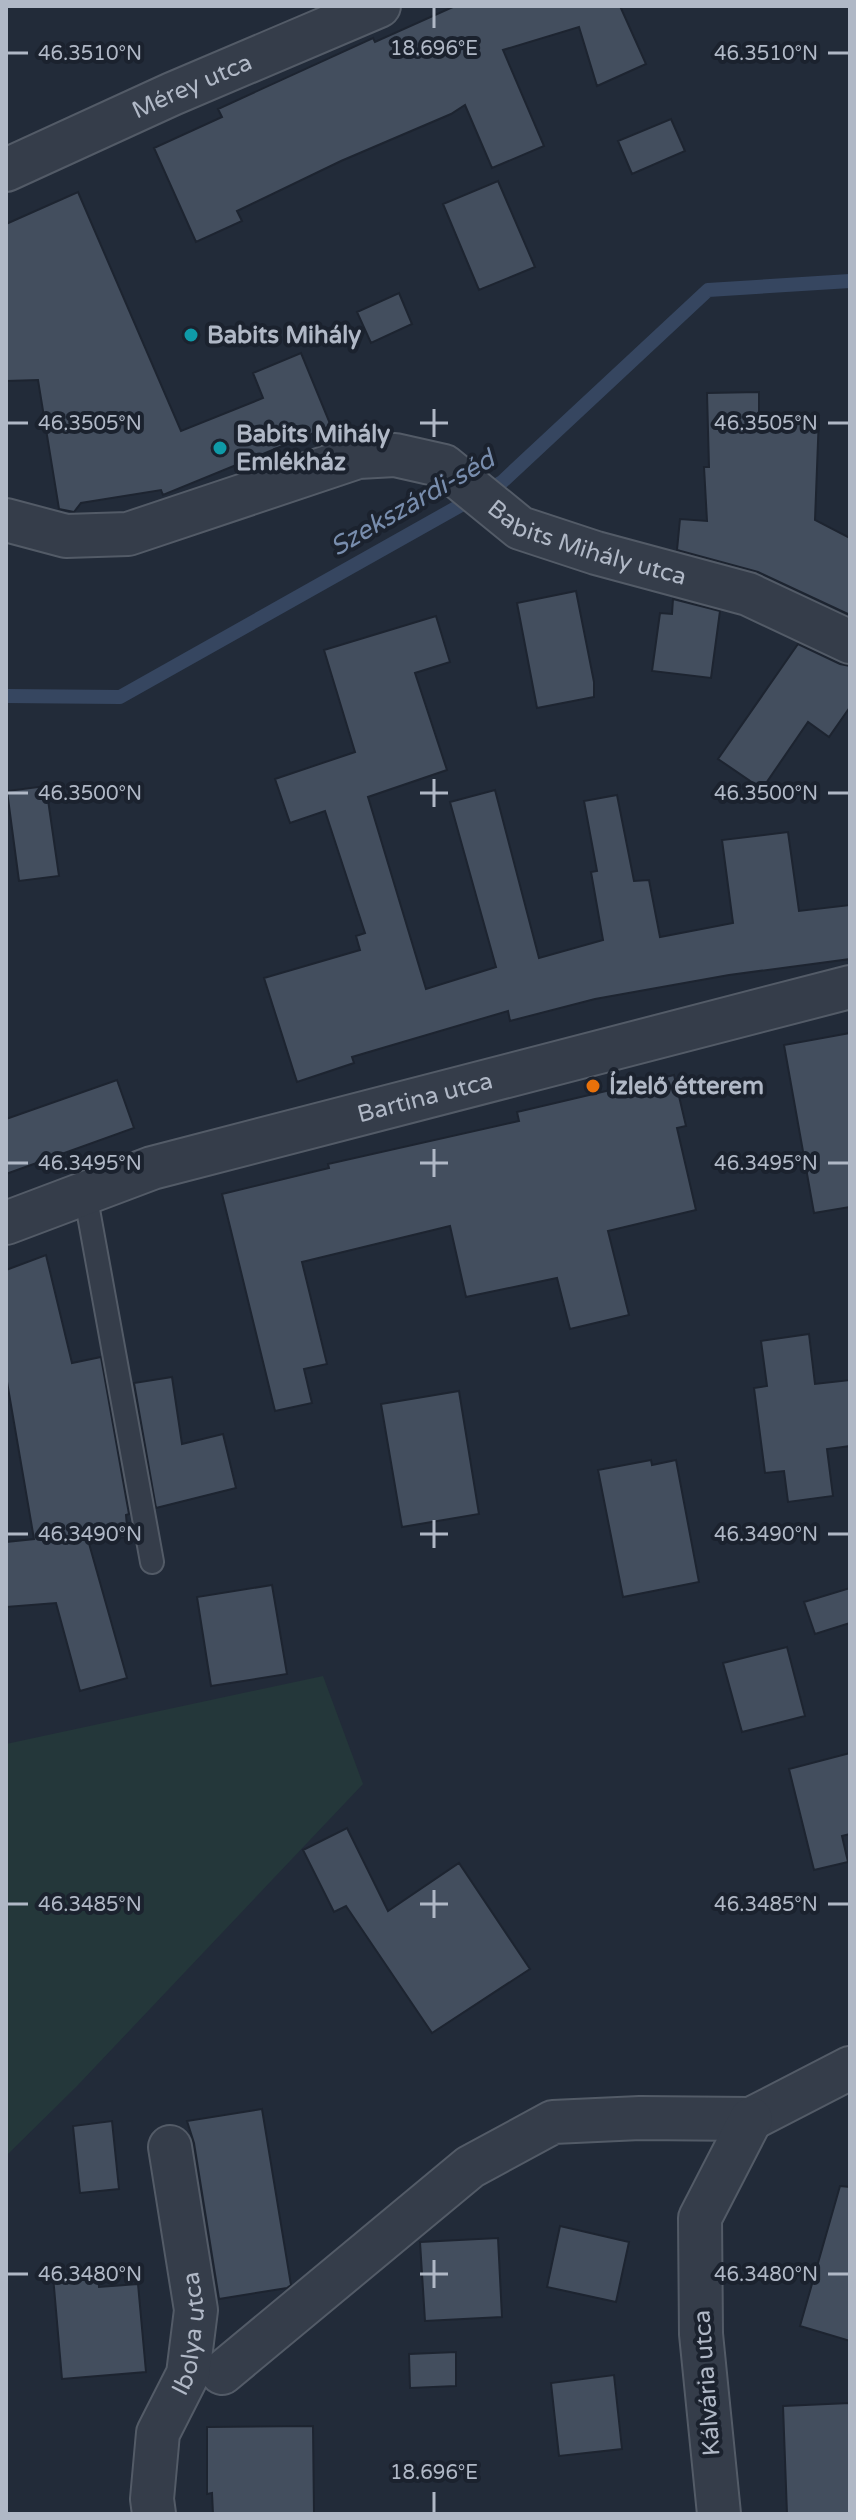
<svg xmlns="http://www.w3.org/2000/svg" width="856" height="2520" font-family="'Varela Round',sans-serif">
<rect width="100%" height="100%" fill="#222b39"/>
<path fill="#24373a" d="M 323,1676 L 363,1784 L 77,2086 L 6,2156 L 6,1744 Z"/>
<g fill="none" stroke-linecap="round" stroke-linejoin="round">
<path stroke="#364660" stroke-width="14" d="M 6,696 L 120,697 L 502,482 L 708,290 L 850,281"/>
</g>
<path fill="#434e5e" stroke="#1d2430" stroke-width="2" d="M 455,6 L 620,6 L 646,64 L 597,86 L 579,27 L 503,50 L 544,146 L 492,168 L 465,105 L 451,114 L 341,161 L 237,211 L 242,221 L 196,242 L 154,148 L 222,117 L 218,109 L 373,38 L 375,42 Z
M 671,119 L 685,151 L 632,174 L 618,141 Z
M 498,181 L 535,267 L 479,290 L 443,204 Z
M 78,192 L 181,431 L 263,398 L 253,373 L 301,353 L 331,426 L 163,495 L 161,490 L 81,503 L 74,512 L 59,509 L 38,380 L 6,381 L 6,224 Z
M 399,293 L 412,324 L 371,343 L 357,312 Z
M 759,392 L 759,414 L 819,416 L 815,520 L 850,538 L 850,615 L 758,572 L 677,550 L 680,519 L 707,521 L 704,467 L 709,467 L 707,393 Z
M 576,591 L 594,682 L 594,697 L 537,708 L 517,603 Z
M 673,599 L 720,611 L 711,678 L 652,671 L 660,613 L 672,614 Z
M 436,616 L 450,662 L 415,673 L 447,770 L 368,797 L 426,989 L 496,967 L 450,802 L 495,790 L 539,958 L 603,940 L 591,872 L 597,871 L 584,801 L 617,795 L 634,881 L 649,880 L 660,937 L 733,923 L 722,840 L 788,832 L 799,911 L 850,905 L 850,959 L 729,975 L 595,999 L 510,1021 L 508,1011 L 352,1057 L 354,1063 L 297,1082 L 264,978 L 360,950 L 356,936 L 365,933 L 325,811 L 290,823 L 275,779 L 355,752 L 324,650 Z
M 798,644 L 840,664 L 850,666 L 850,707 L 829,737 L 808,722 L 762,789 L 718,759 Z
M 46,786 L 59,876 L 19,881 L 7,791 Z
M 850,1033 L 850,1207 L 814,1213 L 784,1045 Z
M 674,1075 L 686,1126 L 677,1128 L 696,1210 L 608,1231 L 629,1315 L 570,1329 L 557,1278 L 466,1297 L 450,1226 L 302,1262 L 327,1364 L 304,1369 L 312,1403 L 275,1411 L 222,1194 L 329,1168 L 328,1164 L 519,1121 L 517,1112 Z
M 117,1080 L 134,1128 L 6,1174 L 6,1119 Z
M 46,1255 L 72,1363 L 101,1357 L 129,1514 L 126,1515 L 128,1537 L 88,1540 L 127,1678 L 80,1691 L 56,1603 L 6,1607 L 6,1542 L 34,1539 L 6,1376 L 6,1270 Z
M 809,1334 L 815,1384 L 850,1380 L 850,1446 L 827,1449 L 833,1496 L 788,1502 L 784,1471 L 765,1473 L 754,1388 L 767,1386 L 761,1341 Z
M 172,1377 L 182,1444 L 223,1434 L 236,1488 L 156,1508 L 134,1383 Z
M 459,1391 L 479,1514 L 402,1527 L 381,1404 Z
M 651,1460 L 652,1465 L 676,1460 L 699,1582 L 623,1597 L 598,1470 Z
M 272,1585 L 287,1674 L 211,1686 L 197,1597 Z
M 850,1588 L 850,1623 L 815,1634 L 804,1602 Z
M 787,1647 L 805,1716 L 742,1732 L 723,1663 Z
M 850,1753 L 850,1834 L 842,1836 L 848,1862 L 814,1870 L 789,1769 Z
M 347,1828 L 388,1911 L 459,1863 L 530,1969 L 432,2033 L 346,1906 L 334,1912 L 303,1850 Z
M 262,2109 L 291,2285 L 287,2288 L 219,2299 L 194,2143 L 187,2121 Z
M 112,2121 L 119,2189 L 80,2193 L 73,2126 Z
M 840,2186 L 850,2187 L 850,2341 L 800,2326 Z
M 560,2226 L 629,2242 L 616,2302 L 547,2287 Z
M 498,2238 L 502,2317 L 425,2321 L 420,2242 Z
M 98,2272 L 99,2287 L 138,2284 L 146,2372 L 62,2379 L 53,2276 Z
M 456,2352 L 456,2386 L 410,2388 L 409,2354 Z
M 614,2375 L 622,2449 L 559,2456 L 551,2383 Z
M 850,2403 L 850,2514 L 787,2514 L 783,2406 Z
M 313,2426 L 314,2514 L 213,2514 L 212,2493 L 207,2494 L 207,2427 Z"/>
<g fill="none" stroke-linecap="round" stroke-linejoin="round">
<g stroke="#535b67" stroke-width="26">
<path id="lane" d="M 85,1193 L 152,1562"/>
</g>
<g stroke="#535b67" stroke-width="46">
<g id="street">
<path id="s1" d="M 6,170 L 172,94 L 379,6"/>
<path id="s2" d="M 6,520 L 66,536 L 128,534 L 358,457 L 395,455 L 444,466 L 520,528 L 596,553 L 748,594 L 850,642"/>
<path id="s3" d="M 6,1223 L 152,1168 L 850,987"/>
<path d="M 222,2373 L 470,2167 L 553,2122 L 640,2118 L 751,2119 L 850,2068"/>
<path id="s4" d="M 154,2514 L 152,2499 L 158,2433 L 188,2374 L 196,2310 L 170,2147"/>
<path d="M 719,2514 L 701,2334 L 700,2218 L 751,2119"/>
</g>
</g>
<use href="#lane" stroke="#353d4a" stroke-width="22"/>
<use href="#street" stroke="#353d4a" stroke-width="42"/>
</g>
<path fill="none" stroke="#b0b8c6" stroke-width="3" d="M 434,8 L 434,28M 8,53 L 28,53M 828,53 L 848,53M 434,409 L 434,437M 8,423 L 28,423M 420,423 L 448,423M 828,423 L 848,423M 434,779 L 434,807M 8,793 L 28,793M 420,793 L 448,793M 828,793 L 848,793M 434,1149 L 434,1177M 8,1163 L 28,1163M 420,1163 L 448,1163M 828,1163 L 848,1163M 434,1520 L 434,1548M 8,1534 L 28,1534M 420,1534 L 448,1534M 828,1534 L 848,1534M 434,1890 L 434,1918M 8,1904 L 28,1904M 420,1904 L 448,1904M 828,1904 L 848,1904M 434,2260 L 434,2288M 8,2274 L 28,2274M 420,2274 L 448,2274M 828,2274 L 848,2274M 434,2492 L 434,2512"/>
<g fill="#0f9aa8" stroke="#1b222e" stroke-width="3">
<circle cx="191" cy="335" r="8"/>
<circle cx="220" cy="448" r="8"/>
</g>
<circle fill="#e8710a" stroke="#1b222e" stroke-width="3" cx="593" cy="1086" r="8"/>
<g text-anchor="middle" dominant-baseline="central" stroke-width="8" stroke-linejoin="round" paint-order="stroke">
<g font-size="24" fill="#b0b8c6" stroke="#1b222e">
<text stroke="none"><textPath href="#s1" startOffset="204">Mérey utca</textPath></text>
<text stroke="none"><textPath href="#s2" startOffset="620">Babits Mihály utca</textPath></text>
<text stroke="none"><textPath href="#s3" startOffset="438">Bartina utca</textPath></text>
<text stroke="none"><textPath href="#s4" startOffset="188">Ibolya utca</textPath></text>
<text transform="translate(707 2383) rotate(-94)">Kálvária utca</text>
</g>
<g font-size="24" font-weight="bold" fill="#b0b8c6" stroke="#1b222e" text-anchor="start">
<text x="207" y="335">Babits Mihály</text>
<text x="236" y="434">Babits Mihály<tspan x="236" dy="28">Emlékház</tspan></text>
<text x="609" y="1086">Ízlelő étterem</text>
</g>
<g font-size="26" font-style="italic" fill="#788dad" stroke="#1b222e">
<text transform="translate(412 503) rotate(-30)">Szekszárdi-séd</text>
</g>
</g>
<g font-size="20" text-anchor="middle" fill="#b0b8c6" stroke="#1b222e" stroke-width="8" stroke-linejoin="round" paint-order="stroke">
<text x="434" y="55">18.696°E</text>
<text x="90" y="60">46.3510°N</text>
<text x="766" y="60">46.3510°N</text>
<text x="90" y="430">46.3505°N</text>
<text x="766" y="430">46.3505°N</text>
<text x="90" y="800">46.3500°N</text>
<text x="766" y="800">46.3500°N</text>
<text x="90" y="1170">46.3495°N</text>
<text x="766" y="1170">46.3495°N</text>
<text x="90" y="1541">46.3490°N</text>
<text x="766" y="1541">46.3490°N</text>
<text x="90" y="1911">46.3485°N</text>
<text x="766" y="1911">46.3485°N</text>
<text x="90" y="2281">46.3480°N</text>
<text x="766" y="2281">46.3480°N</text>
<text x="434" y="2479">18.696°E</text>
</g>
<rect width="856" height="2520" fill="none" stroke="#b0b8c6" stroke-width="16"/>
</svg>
